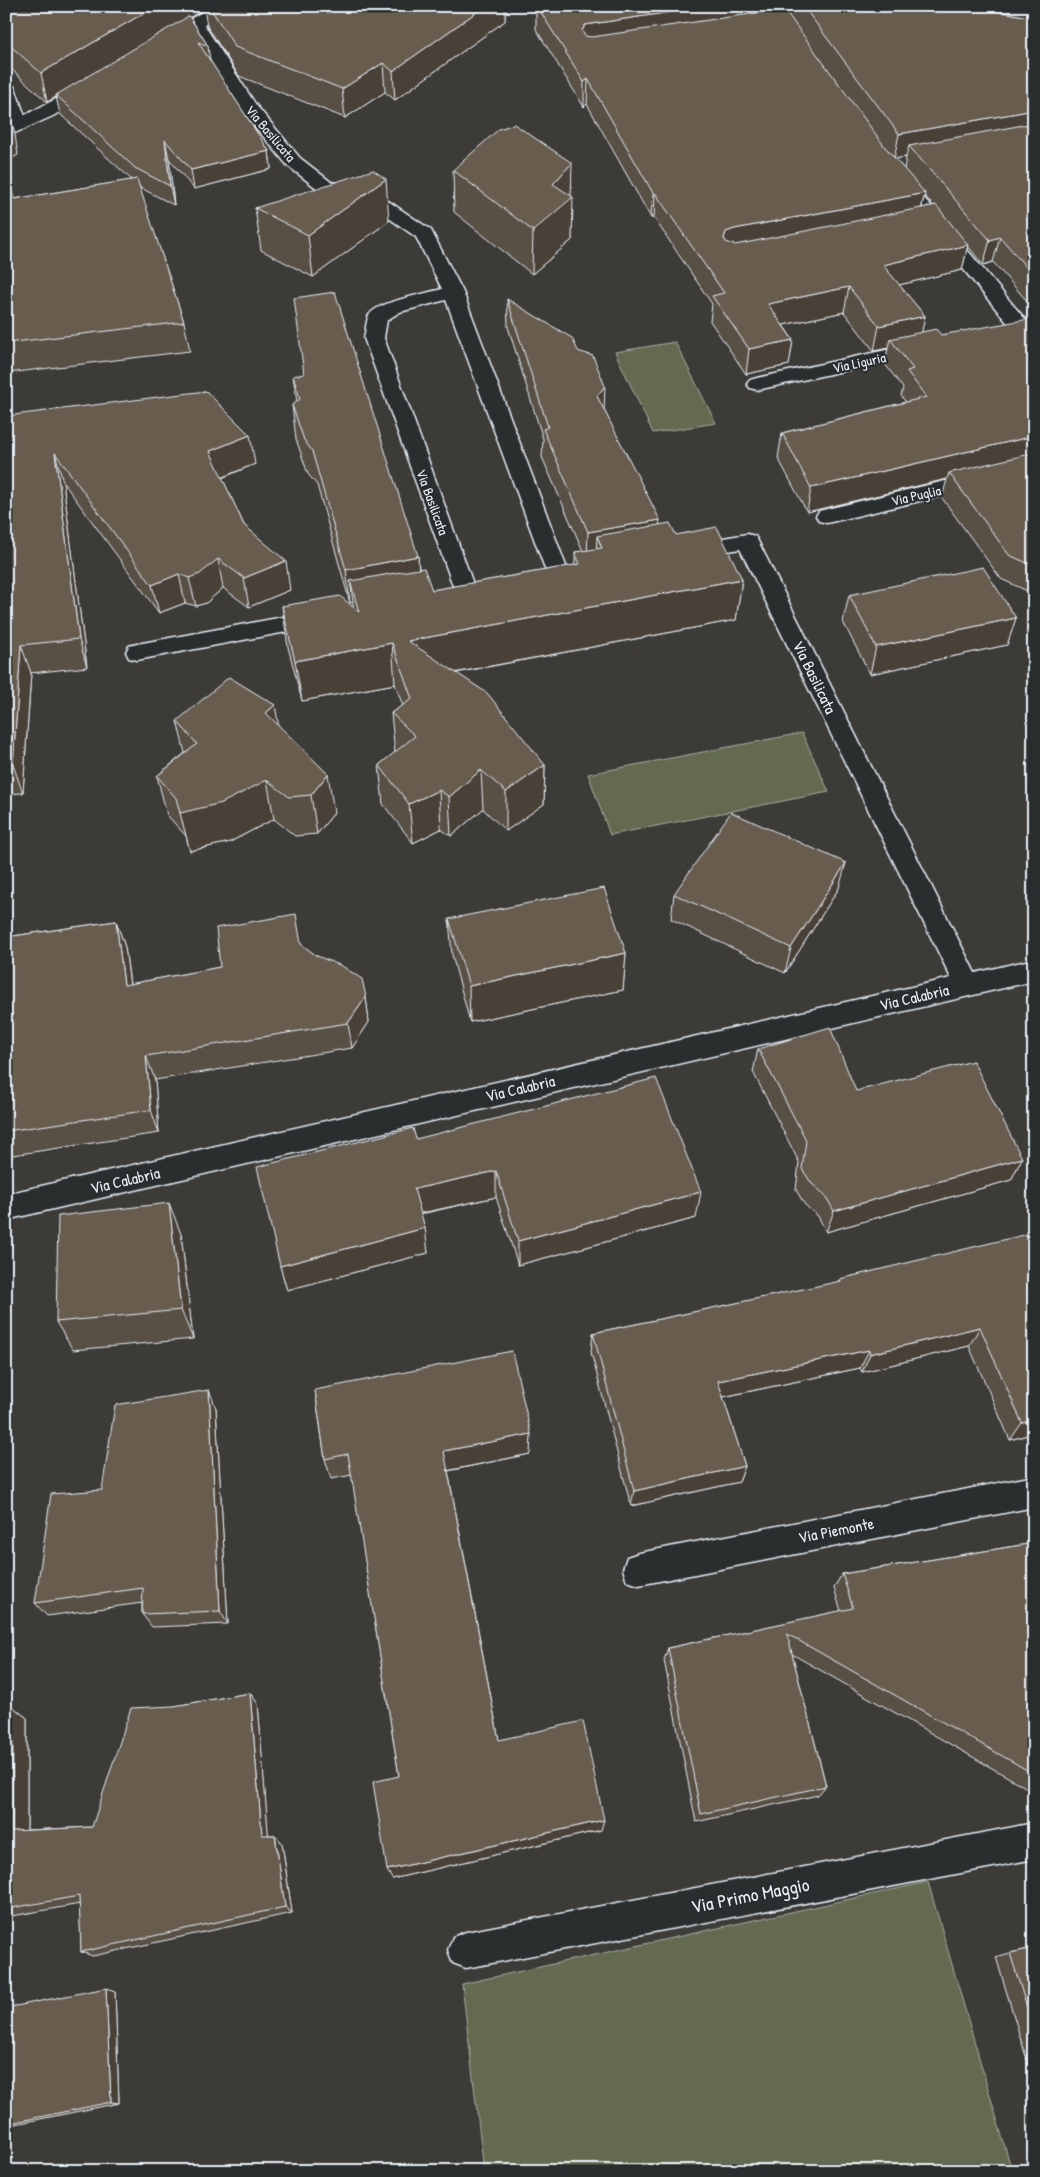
<svg xmlns="http://www.w3.org/2000/svg" width="1040" height="2177" font-family="'Patrick Hand',sans-serif">
<rect width="100%" height="100%" fill="#3d3b38"/>
<filter id="ink" filterUnits="userSpaceOnUse"><feTurbulence type="fractalNoise" baseFrequency=".02" numOctaves="2"/><feDisplacementMap in="SourceGraphic" scale="10" xChannelSelector="R" yChannelSelector="G"/><feConvolveMatrix kernelMatrix="1 2 1 2 8 2 1 2 1" color-interpolation-filters="sRGB"/></filter>
<g filter="url(#ink)">
<path fill="#646b50" stroke="#a6aea4" d="M 675,342 L 716,423 L 653,433 L 615,352 Z
M 802,733 L 829,792 L 610,835 L 588,774 Z
M 928,1882 L 1012,2171 L 484,2171 L 462,1984 Z"/>
<g fill="none" stroke-linecap="round" stroke-linejoin="round">
<g stroke="#e8f1f8" stroke-width="3">
<path id="street" d="M 195,18 L 201,20 L 256,105 L 300,158 L 331,182 L 372,190 L 431,230 L 433,234 L 463,292 L 569,574 L 566,579 L 558,582 L 550,579 L 547,574 L 446,300 L 400,312 L 387,320 L 384,338 L 476,592 L 473,597 L 465,600 L 457,597 L 364,338 C 366,331 366,321 369,315 C 379,301 425,294 442,289 L 416,237 L 360,198 L 319,190 L 288,166 L 243,112 L 187,23 L 189,20 Z
M 6,83 L 12,84 L 15,88 L 28,125 L 25,129 L 19,130 L 13,129 C 4,115 6,98 6,83 Z
M 898,173 L 904,174 L 1034,330 L 1034,349 L 1027,347 L 892,182 L 889,178 L 892,174 Z
M 923,342 L 930,344 L 933,348 L 930,352 L 757,390 L 750,388 L 747,384 L 750,380 L 757,378 Z
M 1034,460 L 1034,474 L 827,523 L 819,521 L 816,516 L 819,511 L 827,509 Z
M 747,534 L 755,536 L 758,541 L 975,973 L 1034,959 L 1034,981 L 6,1220 L 6,1194 L 951,978 L 740,549 L 688,558 L 680,556 L 677,551 L 680,546 L 688,544 Z
M 321,610 L 329,612 L 332,618 L 329,624 L 137,660 L 129,658 L 126,652 L 129,646 L 137,644 Z
M 1034,1476 L 1034,1507 L 639,1585 L 627,1581 L 623,1569 L 627,1557 L 639,1553 Z
M 1034,1823 L 1034,1859 L 466,1968 L 453,1963 L 448,1950 L 453,1937 L 466,1932 Z"/>
</g>
<g stroke="#e8f1f8" stroke-width="3">
<path id="secondary" d="M 213,6 L 233,6 L 231,9 L 167,47 L 155,47 L 153,43 L 155,39 Z
M 90,81 L 96,82 L 98,86 L 96,90 L 53,116 L 6,137 L 6,125 Z"/>
</g>
<use href="#street" fill="#2a2d2e" fill-rule="evenodd"/>
<use href="#secondary" fill="#2a2d2e" fill-rule="evenodd"/>
</g>
<path fill="#594f44" stroke="#e8f1f8" fill-rule="evenodd" d="M 6,6 L 505,6 L 505,21 L 395,100 L 385,92 L 345,118 L 239,76 L 207,26 L 204,9 L 190,17 L 208,46 L 210,61 L 269,151 L 271,169 L 194,189 L 169,159 L 174,205 L 139,187 L 184,322 L 190,351 L 8,373 L 8,416 L 255,464 L 222,478 L 244,525 L 290,590 L 249,607 L 223,588 L 206,603 L 196,606 L 185,603 L 159,613 L 63,482 L 87,667 L 31,673 L 23,793 L 6,794 L 6,166 L 14,199 L 132,180 L 60,114 L 56,97 L 47,102 L 6,64 Z
M 536,6 L 772,6 L 772,11 L 782,10 L 779,6 L 970,6 L 1034,18 L 1034,309 L 993,262 L 983,265 L 968,246 L 962,270 L 899,285 L 925,316 L 921,333 L 941,335 L 1034,324 L 1034,594 L 1001,579 L 942,498 L 947,479 L 807,512 L 778,458 L 782,433 L 906,402 L 901,396 L 903,388 L 885,364 L 888,348 L 874,351 L 844,312 L 783,325 L 793,340 L 789,365 L 746,374 L 710,321 L 712,304 L 654,218 L 651,218 L 587,104 L 584,107 L 536,29 ZM 906,157 L 904,169 L 895,159 ZM 924,195 L 931,203 L 933,206 L 922,208 Z
M 453,170 L 571,196 L 572,240 L 532,274 L 454,212 Z
M 255,208 L 389,221 L 313,277 L 261,250 Z
M 507,299 L 604,410 L 659,525 L 676,535 L 742,579 L 736,620 L 456,673 L 545,765 L 544,804 L 506,831 L 483,809 L 451,836 L 441,829 L 413,843 L 383,804 L 379,765 L 395,753 L 391,713 L 403,706 L 395,684 L 302,701 L 288,647 L 282,606 L 353,607 L 353,602 L 350,603 L 317,485 L 308,474 L 296,439 L 292,405 L 297,402 L 293,376 L 418,556 L 419,568 L 432,590 L 575,565 L 575,552 L 583,551 L 542,457 L 543,439 L 508,327 Z
M 849,595 L 1016,618 L 1007,645 L 870,674 L 843,622 Z
M 177,721 L 278,725 L 334,813 L 317,834 L 295,836 L 274,819 L 230,842 L 190,851 L 186,836 L 167,815 L 157,776 L 185,753 Z
M 839,888 L 785,973 L 671,919 L 674,894 Z
M 449,919 L 626,953 L 623,990 L 470,1022 L 452,955 Z
M 116,921 L 125,947 L 130,984 L 220,967 L 302,945 L 366,997 L 369,1022 L 352,1048 L 155,1080 L 159,1133 L 6,1156 L 6,937 Z
M 758,1049 L 856,1091 L 1022,1158 L 1011,1180 L 826,1232 L 818,1216 L 805,1205 L 796,1190 L 799,1162 L 753,1072 Z
M 416,1139 L 696,1218 L 518,1265 L 496,1197 L 421,1214 L 428,1253 L 287,1290 L 280,1266 Z
M 1034,1152 L 1034,1173 L 1028,1163 Z
M 181,1234 L 193,1339 L 73,1350 L 56,1322 Z
M 1034,1236 L 1034,1433 L 1010,1440 L 969,1346 L 862,1372 L 860,1368 L 723,1397 L 745,1466 L 739,1482 L 631,1506 L 591,1352 L 593,1333 L 839,1282 L 840,1279 Z
M 315,1390 L 530,1454 L 448,1471 L 499,1740 L 601,1830 L 392,1879 L 399,1776 L 352,1475 L 331,1479 L 325,1459 Z
M 216,1408 L 228,1624 L 152,1627 L 142,1614 L 142,1603 L 47,1616 L 35,1603 L 102,1490 Z
M 1034,1543 L 1034,1792 L 792,1654 L 826,1786 L 818,1795 L 696,1822 L 664,1660 L 668,1648 L 841,1611 L 834,1588 L 842,1574 Z
M 250,1693 L 258,1704 L 268,1835 L 275,1835 L 282,1843 L 292,1913 L 93,1956 L 81,1952 L 80,1904 L 6,1917 L 6,1708 L 13,1707 L 27,1718 L 27,1830 L 92,1827 L 174,1706 Z
M 1034,1948 L 1034,2083 L 996,1957 L 1010,1953 Z
M 115,1991 L 119,2103 L 6,2126 L 6,2008 Z"/>
<path fill="#494037" stroke="#e8f1f8" d="M 156,6 L 204,6 L 204,9 L 57,96 L 56,95 L 56,97 L 47,102 L 41,73 Z
M 485,6 L 505,6 L 505,21 L 395,100 L 393,71 Z
M 711,6 L 772,6 L 770,22 L 585,49 L 582,31 L 585,25 Z
M 383,63 L 385,92 L 345,118 L 342,89 Z
M 6,65 L 8,81 L 6,82 Z
M 588,79 L 587,104 L 584,107 L 584,82 Z
M 8,106 L 15,135 L 18,155 L 6,161 L 6,128 Z
M 1034,110 L 1034,134 L 909,146 L 906,157 L 894,159 L 899,134 Z
M 165,140 L 169,159 L 174,205 L 170,186 Z
M 269,151 L 271,169 L 194,189 L 191,170 Z
M 572,163 L 571,199 L 573,197 L 572,240 L 532,274 L 533,231 L 553,184 Z
M 386,179 L 389,221 L 313,277 L 308,235 Z
M 653,193 L 655,193 L 654,218 L 651,218 Z
M 925,193 L 919,218 L 731,254 L 724,238 L 726,232 L 734,229 Z
M 1000,237 L 993,262 L 983,265 L 990,240 Z
M 968,245 L 962,270 L 878,290 L 883,265 Z
M 849,287 L 844,312 L 764,329 L 768,304 Z
M 925,316 L 920,341 L 890,339 L 888,348 L 874,351 L 879,326 Z
M 793,340 L 789,365 L 746,374 L 749,349 Z
M 6,366 L 8,373 L 7,446 L 6,443 Z
M 605,386 L 604,414 L 597,396 Z
M 250,435 L 255,464 L 215,480 L 210,451 Z
M 1034,436 L 1034,459 L 949,473 L 947,479 L 807,512 L 811,488 Z
M 55,453 L 63,482 L 87,667 L 79,639 Z
M 660,520 L 657,547 L 602,548 L 597,536 L 596,558 L 587,560 L 588,532 Z
M 418,556 L 420,590 L 350,581 L 353,602 L 350,603 L 346,570 Z
M 218,559 L 223,588 L 206,603 L 196,606 L 189,578 Z
M 286,561 L 290,590 L 249,607 L 244,578 Z
M 179,574 L 185,603 L 159,613 L 152,585 Z
M 742,579 L 736,620 L 411,681 L 408,641 Z
M 1016,618 L 1007,645 L 870,674 L 876,647 Z
M 392,643 L 395,684 L 302,701 L 295,661 Z
M 21,645 L 31,673 L 23,793 L 13,765 Z
M 275,705 L 282,745 L 266,713 Z
M 545,765 L 544,804 L 506,831 L 506,792 Z
M 481,770 L 483,809 L 451,836 L 449,797 Z
M 328,774 L 334,813 L 317,834 L 311,795 Z
M 267,780 L 274,819 L 230,842 L 190,851 L 180,813 Z
M 439,790 L 441,829 L 413,843 L 409,804 Z
M 846,863 L 839,888 L 785,973 L 791,948 Z
M 116,921 L 125,947 L 133,1009 L 124,985 Z
M 626,953 L 623,990 L 470,1022 L 469,986 Z
M 366,997 L 369,1022 L 352,1048 L 348,1023 Z
M 146,1056 L 155,1080 L 159,1133 L 151,1110 Z
M 1022,1158 L 1011,1180 L 826,1232 L 834,1211 Z
M 496,1171 L 496,1197 L 417,1214 L 414,1189 Z
M 701,1192 L 696,1218 L 518,1265 L 518,1241 Z
M 169,1203 L 181,1234 L 193,1339 L 181,1310 Z
M 425,1228 L 428,1253 L 287,1290 L 280,1266 Z
M 6,1307 L 7,1328 L 6,1330 Z
M 980,1327 L 969,1346 L 862,1372 L 870,1354 Z
M 869,1350 L 860,1368 L 713,1399 L 718,1381 Z
M 209,1390 L 216,1408 L 228,1624 L 220,1611 Z
M 1034,1420 L 1034,1433 L 1010,1440 L 1022,1423 Z
M 531,1434 L 530,1454 L 446,1471 L 444,1451 Z
M 745,1466 L 739,1482 L 631,1506 L 634,1491 Z
M 250,1693 L 258,1704 L 269,1843 L 262,1835 Z
M 13,1707 L 27,1718 L 27,1839 L 12,1831 Z
M 604,1820 L 601,1830 L 392,1879 L 387,1870 Z
M 275,1835 L 282,1843 L 292,1913 L 285,1907 Z
M 106,1988 L 115,1991 L 119,2103 L 111,2102 Z"/>
<path fill="#685c4f" stroke="#e8f1f8" d="M 6,6 L 156,6 L 41,73 L 6,42 Z
M 209,6 L 485,6 L 393,71 L 383,63 L 342,89 L 235,47 Z
M 537,6 L 711,6 L 585,25 L 582,31 L 585,36 L 592,37 L 784,9 L 885,147 L 925,193 L 734,229 L 726,232 L 724,238 L 726,242 L 735,245 L 936,205 L 968,245 L 883,265 L 925,316 L 879,326 L 849,287 L 768,304 L 793,340 L 749,349 L 712,296 L 724,293 L 655,193 L 653,193 L 588,79 L 584,82 Z
M 803,6 L 970,6 L 1034,18 L 1034,110 L 899,134 Z
M 189,16 L 208,46 L 198,42 L 269,151 L 191,170 L 165,140 L 170,186 L 135,168 L 56,95 Z
M 8,106 L 10,126 L 6,128 L 6,107 Z
M 1034,123 L 1034,276 L 1000,237 L 990,240 L 909,146 Z
M 514,124 L 572,163 L 553,184 L 573,197 L 533,231 L 453,170 L 499,129 Z
M 6,169 L 14,199 L 137,179 L 184,322 L 6,343 Z
M 373,170 L 386,179 L 308,235 L 255,208 Z
M 335,292 L 418,556 L 346,570 L 312,451 L 304,440 L 292,405 L 300,399 L 293,376 L 304,374 L 294,298 Z
M 507,299 L 572,338 L 578,351 L 593,356 L 605,386 L 597,396 L 660,520 L 588,532 L 543,429 L 548,427 Z
M 1029,319 L 1034,324 L 1034,436 L 811,488 L 782,433 L 926,397 L 907,371 L 913,369 L 890,339 L 936,329 L 941,335 Z
M 206,391 L 250,435 L 210,451 L 244,525 L 286,561 L 244,578 L 218,559 L 200,574 L 189,578 L 179,574 L 152,585 L 55,453 L 79,639 L 21,645 L 13,765 L 6,766 L 6,416 Z
M 1034,453 L 1034,566 L 1009,555 L 949,473 Z
M 670,523 L 676,535 L 717,527 L 742,579 L 408,641 L 487,693 L 545,765 L 506,792 L 481,770 L 449,797 L 439,790 L 409,804 L 379,765 L 415,736 L 391,713 L 412,699 L 392,643 L 295,661 L 282,606 L 340,596 L 359,612 L 350,581 L 424,568 L 432,590 L 580,564 L 575,552 L 602,548 L 597,536 Z
M 983,567 L 1016,618 L 876,647 L 849,595 Z
M 229,677 L 275,705 L 266,713 L 328,774 L 311,795 L 289,797 L 267,780 L 222,803 L 180,813 L 176,798 L 157,776 L 197,744 L 177,721 Z
M 731,812 L 846,863 L 791,948 L 674,894 Z
M 604,888 L 626,953 L 469,986 L 449,919 Z
M 296,914 L 301,944 L 317,956 L 342,966 L 362,979 L 366,997 L 348,1023 L 146,1056 L 151,1110 L 6,1131 L 6,937 L 116,921 L 124,985 L 220,967 L 216,928 Z
M 830,1027 L 856,1091 L 973,1061 L 1022,1158 L 834,1211 L 825,1195 L 812,1184 L 802,1169 L 806,1140 L 758,1049 Z
M 656,1078 L 701,1192 L 518,1241 L 496,1171 L 414,1189 L 425,1228 L 280,1266 L 257,1167 L 413,1128 L 416,1139 Z
M 169,1203 L 181,1310 L 56,1322 L 58,1216 Z
M 1032,1233 L 1034,1236 L 1034,1420 L 1022,1423 L 980,1327 L 870,1354 L 869,1350 L 718,1381 L 745,1466 L 634,1491 L 593,1333 L 841,1281 L 840,1279 Z
M 512,1351 L 531,1434 L 444,1451 L 499,1740 L 583,1721 L 604,1820 L 387,1870 L 373,1782 L 399,1776 L 348,1454 L 325,1459 L 315,1390 Z
M 209,1390 L 220,1611 L 142,1614 L 143,1588 L 35,1603 L 51,1494 L 102,1490 L 115,1405 Z
M 1034,1543 L 1034,1774 L 787,1634 L 826,1786 L 701,1814 L 668,1648 L 853,1608 L 842,1574 Z
M 250,1693 L 262,1835 L 275,1835 L 285,1907 L 81,1952 L 79,1896 L 6,1909 L 6,1708 L 13,1707 L 12,1831 L 92,1827 L 131,1708 L 174,1706 Z
M 1034,1948 L 1034,2030 L 1010,1953 Z
M 106,1988 L 111,2102 L 6,2124 L 6,2008 Z"/>
</g>
<g text-anchor="middle" dominant-baseline="central" stroke-width="4" stroke-linejoin="round" paint-order="stroke">
<g font-size="14" fill="#e8f1f8" stroke="#2a2d2e">
<text transform="translate(271 133) rotate(50)">Via Basilicata</text>
<text transform="translate(859 362) rotate(-12)">Via Liguria</text>
<text transform="translate(916 495) rotate(-13)">Via Puglia</text>
<text transform="translate(433 502) rotate(70)">Via Basilicata</text>
</g>
<g font-size="16" fill="#e8f1f8" stroke="#2a2d2e">
<text transform="translate(815 677) rotate(64)">Via Basilicata</text>
<text transform="translate(914 997) rotate(-13)">Via Calabria</text>
<text transform="translate(520 1088) rotate(-13)">Via Calabria</text>
<text transform="translate(125 1180) rotate(-13)">Via Calabria</text>
<text transform="translate(836 1530) rotate(-11)">Via Piemonte</text>
</g>
<g font-size="19" fill="#e8f1f8" stroke="#2a2d2e">
<text transform="translate(750 1895) rotate(-11)">Via Primo Maggio</text>
</g>
</g>
<rect width="1040" height="2177" fill="none" stroke="#2a2d2e" stroke-width="25"/>
<rect x="12" y="12" width="1015" height="2152" fill="none" stroke="#e8f1f8" stroke-width="2" filter="url(#ink)"/>
</svg>
